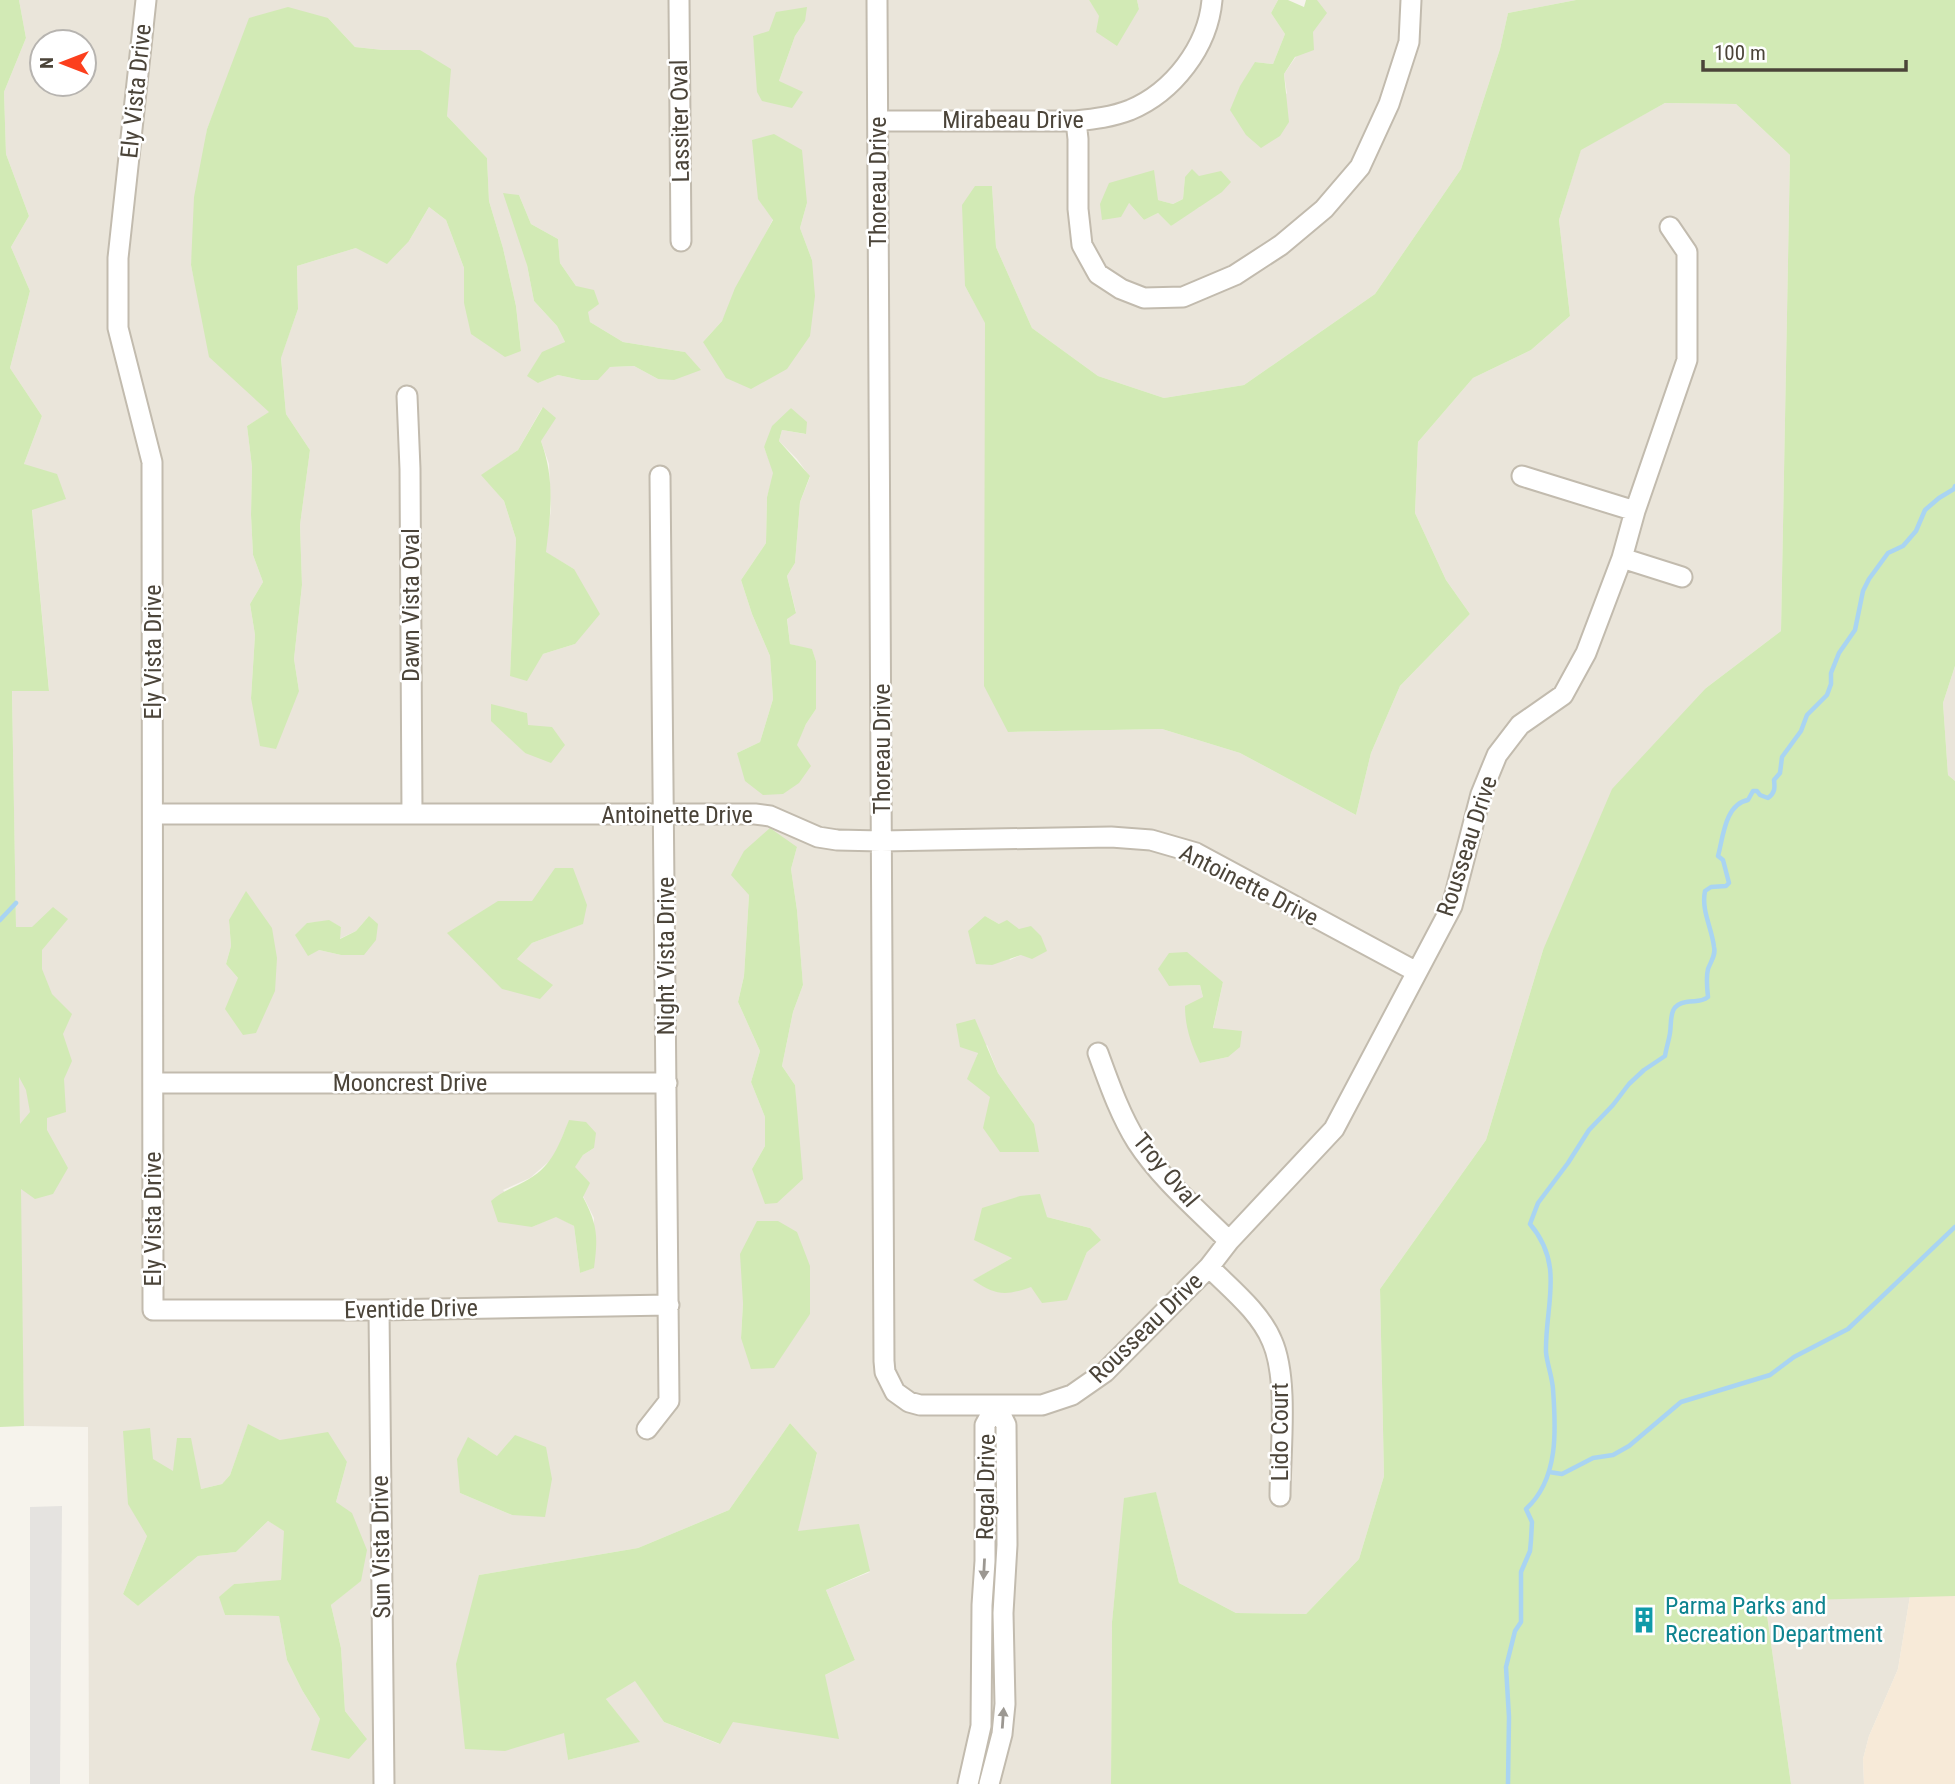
<svg xmlns="http://www.w3.org/2000/svg" width="1955" height="1784" font-family="'Roboto Condensed',sans-serif">
<rect width="100%" height="100%" fill="#f6f3ec"/>
<path fill="#eae5da" fill-rule="evenodd" d="M 19,0 L 1089,0 L 1100,16 L 1139,9 L 1137,0 L 1278,0 L 1271,13 L 1285,34 L 1273,64 L 1255,62 L 1287,94 L 1284,74 L 1313,32 L 1317,0 L 1576,0 L 1508,13 L 1500,49 L 1461,169 L 1375,294 L 1244,385 L 1164,398 L 1098,376 L 1032,328 L 996,247 L 992,186 L 965,286 L 985,322 L 1008,732 L 1162,729 L 1240,753 L 1356,815 L 1371,753 L 1400,686 L 1470,614 L 1446,580 L 1415,513 L 1418,442 L 1473,378 L 1531,350 L 1570,316 L 1559,220 L 1581,149 L 1665,103 L 1736,104 L 1790,155 L 1781,631 L 1706,688 L 1543,950 L 1486,1140 L 1380,1289 L 1384,1476 L 1359,1559 L 1306,1614 L 1236,1613 L 1179,1583 L 1156,1493 L 1125,1498 L 1112,1622 L 1111,1784 L 89,1784 L 88,1427 L 24,1426 L 12,688 L 49,690 L 32,509 L 65,499 L 24,464 L 42,416 L 10,368 L 30,291 L 11,247 L 29,216 L 6,154 L 4,92 L 26,38 ZM 328,18 L 355,47 L 383,50 L 420,50 L 447,116 L 487,158 L 489,201 L 503,248 L 516,306 L 521,351 L 464,303 L 464,268 L 446,220 L 429,207 L 409,241 L 356,248 L 297,266 L 298,309 L 281,357 L 286,414 L 310,450 L 300,525 L 302,585 L 294,659 L 299,691 L 251,698 L 255,635 L 250,604 L 263,582 L 253,555 L 251,515 L 252,467 L 247,426 L 270,412 L 252,395 L 201,310 L 191,265 L 207,129 L 229,75 ZM 805,21 L 795,36 L 779,81 L 756,61 L 753,37 ZM 42,42 L 84,42 L 84,84 L 42,84 ZM 1199,176 L 1200,207 L 1182,216 L 1171,226 L 1158,213 L 1144,220 L 1129,203 L 1158,200 L 1173,204 L 1183,199 L 1185,177 ZM 519,195 L 531,224 L 558,239 L 560,263 L 576,286 L 590,322 L 623,342 L 685,352 L 658,379 L 634,366 L 610,367 L 581,380 L 558,375 L 538,383 L 565,342 L 557,326 L 534,301 L 527,265 ZM 758,198 L 807,203 L 800,228 L 812,260 L 703,342 L 722,321 L 773,219 ZM 542,408 L 541,441 L 549,464 L 551,509 L 545,552 L 574,569 L 575,644 L 543,654 L 510,676 L 516,539 L 504,501 L 482,475 L 518,450 ZM 791,408 L 805,434 L 782,430 L 779,441 L 797,459 L 810,477 L 800,502 L 795,563 L 787,576 L 796,612 L 787,618 L 790,644 L 812,650 L 816,661 L 816,709 L 806,724 L 796,745 L 737,753 L 760,742 L 773,699 L 770,656 L 752,614 L 741,580 L 766,543 L 767,497 L 774,473 L 764,447 ZM 491,705 L 527,713 L 525,753 L 508,735 ZM 797,847 L 791,869 L 797,910 L 803,985 L 793,1012 L 782,1066 L 795,1085 L 796,1113 L 752,1169 L 765,1146 L 765,1117 L 751,1082 L 760,1051 L 738,1002 L 744,976 L 749,895 ZM 532,901 L 582,924 L 532,943 L 516,960 L 498,902 ZM 369,916 L 341,955 L 319,950 L 307,923 L 329,921 L 341,927 L 339,939 L 356,931 ZM 985,916 L 999,924 L 1019,929 L 1021,955 L 1010,960 ZM 229,920 L 256,1033 L 238,978 L 226,964 L 231,946 ZM 1208,971 L 1223,982 L 1213,1029 L 1228,1057 L 1200,1063 L 1203,997 L 1200,985 L 1169,986 ZM 987,1045 L 998,1073 L 1034,1124 L 968,1079 L 978,1053 ZM 569,1121 L 594,1148 L 583,1155 L 574,1167 L 583,1196 L 594,1218 L 593,1268 L 580,1273 L 574,1226 L 556,1216 L 532,1227 L 503,1190 L 530,1178 L 554,1157 ZM 1047,1217 L 1090,1228 L 1087,1252 L 1066,1300 L 1031,1287 L 974,1280 L 1012,1258 ZM 743,1303 L 810,1314 L 741,1338 ZM 790,1423 L 817,1454 L 797,1531 L 870,1572 L 826,1590 L 855,1660 L 732,1722 L 719,1744 L 664,1722 L 635,1680 L 606,1699 L 639,1742 L 568,1760 L 565,1733 L 479,1575 L 638,1548 L 729,1510 ZM 248,1425 L 280,1440 L 347,1462 L 336,1502 L 360,1581 L 331,1605 L 341,1648 L 345,1711 L 367,1739 L 320,1719 L 302,1690 L 287,1660 L 279,1616 L 225,1615 L 220,1597 L 234,1584 L 281,1581 L 285,1531 L 268,1521 L 236,1552 L 198,1556 L 138,1606 L 123,1594 L 147,1536 L 152,1459 L 201,1489 L 222,1484 L 230,1475 ZM 497,1456 L 512,1515 L 460,1493 Z
M 1955,666 L 1955,781 L 1948,775 L 1943,703 Z
M 1910,1596 L 1898,1669 L 1869,1736 L 1863,1759 L 1864,1784 L 1791,1784 L 1765,1601 Z"/>
<path fill="#f7ead8" d="M 1910,1596 L 1955,1596 L 1955,1784 L 1864,1784 L 1863,1759 L 1869,1736 L 1898,1669 Z"/>
<path fill="#d2eab5" fill-rule="evenodd" d="M 0,0 L 19,0 L 26,38 L 4,92 L 6,154 L 29,216 L 11,247 L 30,291 L 10,368 L 42,416 L 24,464 L 57,474 L 66,499 L 32,510 L 49,691 L 12,691 L 16,927 L 32,927 L 53,907 L 68,919 L 42,950 L 42,969 L 52,994 L 72,1014 L 63,1034 L 72,1061 L 64,1079 L 66,1112 L 47,1118 L 47,1130 L 68,1168 L 53,1194 L 35,1199 L 21,1189 L 24,1426 L 0,1427 ZM 19,1077 L 26,1090 L 30,1112 L 20,1124 Z
M 1089,0 L 1137,0 L 1139,9 L 1117,46 L 1096,32 L 1099,16 Z
M 1278,0 L 1288,0 L 1304,7 L 1306,0 L 1317,0 L 1327,13 L 1313,32 L 1314,50 L 1295,57 L 1284,74 L 1289,122 L 1280,136 L 1261,148 L 1246,135 L 1230,110 L 1240,86 L 1255,62 L 1273,64 L 1285,34 L 1271,13 Z
M 1576,0 L 1955,0 L 1955,666 L 1943,703 L 1948,775 L 1955,781 L 1955,1596 L 1765,1601 L 1791,1784 L 1111,1784 L 1112,1622 L 1124,1498 L 1156,1492 L 1179,1583 L 1236,1613 L 1306,1614 L 1359,1559 L 1384,1476 L 1380,1289 L 1486,1140 L 1543,950 L 1612,789 L 1706,688 L 1781,631 L 1790,155 L 1736,104 L 1665,103 L 1581,150 L 1559,220 L 1570,316 L 1531,350 L 1473,378 L 1418,442 L 1415,513 L 1446,580 L 1470,614 L 1400,686 L 1371,753 L 1356,815 L 1240,753 L 1162,729 L 1008,732 L 984,686 L 985,323 L 965,286 L 962,205 L 975,186 L 992,186 L 996,247 L 1032,328 L 1098,376 L 1164,398 L 1244,385 L 1375,294 L 1461,169 L 1500,49 L 1508,13 Z
M 288,7 L 328,18 L 355,47 L 383,50 L 420,50 L 451,69 L 447,116 L 487,158 L 489,201 L 503,248 L 516,306 L 521,351 L 505,357 L 471,334 L 464,303 L 464,268 L 446,220 L 429,207 L 409,241 L 387,264 L 356,248 L 297,266 L 298,309 L 281,358 L 286,414 L 310,450 L 300,525 L 302,585 L 294,659 L 299,691 L 276,749 L 260,746 L 251,698 L 255,635 L 250,604 L 263,582 L 253,555 L 251,515 L 252,467 L 247,426 L 269,412 L 209,357 L 191,265 L 194,197 L 207,129 L 249,18 Z
M 807,7 L 805,21 L 795,36 L 779,81 L 803,92 L 792,108 L 762,101 L 757,92 L 753,36 L 769,31 L 776,12 Z
M 774,134 L 802,150 L 807,203 L 800,228 L 812,260 L 815,296 L 810,336 L 787,369 L 751,389 L 726,378 L 703,342 L 722,321 L 735,288 L 773,220 L 758,199 L 752,140 Z
M 1192,169 L 1199,176 L 1221,171 L 1231,182 L 1222,192 L 1171,226 L 1158,213 L 1144,220 L 1129,203 L 1121,217 L 1102,220 L 1100,204 L 1109,183 L 1154,170 L 1158,200 L 1173,204 L 1183,199 L 1185,177 Z
M 503,193 L 519,195 L 531,224 L 558,239 L 560,263 L 576,286 L 594,290 L 599,304 L 588,312 L 590,322 L 623,342 L 685,352 L 701,370 L 674,380 L 658,379 L 634,366 L 610,367 L 598,380 L 581,380 L 558,375 L 538,383 L 527,376 L 542,352 L 565,342 L 557,326 L 534,301 L 527,265 Z
M 543,407 L 556,418 L 541,441 C 555,480 551,511 546,552 L 574,569 L 600,614 L 575,644 L 543,654 L 527,681 L 510,676 L 516,539 L 504,501 L 481,475 L 518,450 Z
M 791,408 L 807,422 L 806,434 L 782,430 L 779,441 L 810,476 L 800,502 L 795,563 L 787,576 L 796,613 L 787,619 L 790,644 L 812,649 L 816,661 L 816,709 L 806,724 L 797,745 L 811,766 L 799,783 L 783,794 L 763,795 L 745,781 L 737,753 L 760,742 L 773,699 L 770,656 L 752,614 L 741,580 L 766,543 L 767,497 L 773,473 L 764,447 L 772,426 Z
M 491,704 L 527,713 L 528,725 L 552,727 L 565,745 L 551,763 L 525,753 L 491,721 Z
M 770,828 L 797,847 L 791,869 L 797,910 L 803,985 L 793,1012 L 782,1066 L 795,1085 L 803,1179 L 777,1203 L 765,1204 L 752,1169 L 765,1146 L 765,1117 L 751,1082 L 760,1051 L 738,1002 L 744,976 L 749,895 L 731,875 L 744,851 Z
M 555,868 L 573,868 L 587,905 L 583,924 L 532,943 L 517,959 L 553,985 L 540,999 L 502,989 L 447,933 L 498,901 L 532,901 Z
M 246,891 L 272,928 L 277,958 L 275,991 L 256,1033 L 243,1035 L 225,1009 L 238,978 L 226,964 L 231,946 L 229,920 Z
M 369,916 L 378,924 L 376,940 L 364,955 L 341,955 L 319,950 L 308,956 L 295,935 L 307,923 L 329,920 L 341,927 L 340,939 L 356,931 Z
M 985,916 L 999,924 L 1007,920 L 1019,929 L 1031,926 L 1041,936 L 1047,951 L 1032,959 L 1021,955 L 992,965 L 976,964 L 968,931 Z
M 1187,952 L 1223,982 L 1213,1028 L 1242,1031 L 1240,1047 L 1228,1057 L 1200,1063 C 1191,1044 1185,1027 1185,1006 L 1203,997 L 1200,985 L 1169,986 L 1158,969 L 1169,953 Z
M 975,1019 L 998,1073 L 1034,1124 L 1039,1152 L 1000,1152 L 983,1128 L 990,1097 L 967,1079 L 978,1053 L 960,1047 L 956,1024 Z
M 569,1120 L 586,1122 L 596,1133 L 594,1148 L 583,1155 L 575,1167 L 590,1183 L 583,1197 C 598,1226 598,1237 594,1268 L 580,1273 L 574,1226 L 556,1217 L 532,1227 L 498,1222 L 491,1201 C 503,1190 516,1187 529,1179 C 553,1165 559,1144 569,1120 Z
M 1040,1194 L 1047,1217 L 1090,1228 L 1101,1240 L 1087,1252 L 1067,1300 L 1042,1303 L 1031,1287 C 1005,1296 997,1296 973,1280 L 1012,1258 L 974,1240 L 982,1208 L 1020,1196 Z
M 757,1221 L 778,1221 L 797,1232 L 810,1266 L 810,1314 L 774,1368 L 751,1369 L 741,1338 L 743,1303 L 740,1254 Z
M 790,1423 L 817,1453 L 798,1531 L 859,1524 L 870,1571 L 826,1590 L 855,1660 L 825,1675 L 839,1739 L 733,1722 L 720,1744 L 664,1722 L 635,1681 L 606,1699 L 640,1742 L 568,1760 L 564,1733 L 505,1751 L 465,1749 L 456,1664 L 479,1575 L 638,1548 L 729,1510 Z
M 248,1424 L 280,1440 L 328,1432 L 347,1462 L 336,1502 L 352,1513 L 367,1550 L 361,1581 L 331,1605 L 341,1648 L 345,1711 L 367,1739 L 349,1759 L 311,1750 L 320,1719 L 302,1690 L 287,1660 L 279,1616 L 225,1615 L 219,1597 L 234,1584 L 281,1580 L 284,1531 L 268,1521 L 236,1552 L 198,1556 L 138,1606 L 123,1594 L 147,1536 L 128,1504 L 123,1431 L 150,1428 L 153,1459 L 173,1471 L 177,1438 L 191,1438 L 201,1489 L 222,1484 L 230,1475 Z
M 515,1435 L 546,1447 L 552,1479 L 545,1517 L 512,1515 L 460,1493 L 457,1459 L 468,1437 L 497,1456 Z"/>
<path fill="#e5e3e0" d="M 62,1506 L 60,1784 L 30,1784 L 30,1507 Z"/>
<g fill="none" stroke-linecap="round" stroke-linejoin="round">
<path stroke="#a9d4f2" stroke-width="4.5" d="M 0,920 L 16,903
M 1549,1472 L 1562,1474 L 1593,1458 L 1613,1455 L 1629,1446 L 1681,1402 L 1770,1375 L 1794,1357 L 1848,1329 L 1955,1227
M 1508,1784 L 1509,1717 L 1506,1667 L 1515,1631 L 1521,1622 L 1521,1572 L 1530,1551 L 1531,1540 L 1532,1522 L 1526,1509 C 1559,1479 1556,1429 1553,1389 C 1552,1376 1547,1364 1546,1352 C 1545,1305 1565,1265 1530,1224 L 1538,1203 L 1568,1163 L 1589,1130 L 1613,1105 L 1629,1084 L 1644,1070 L 1665,1056 C 1666,1049 1669,1040 1670,1033 C 1672,1020 1668,1005 1686,1002 C 1695,1000 1700,1003 1708,997 C 1707,988 1706,977 1708,969 C 1711,961 1716,955 1714,947 C 1712,928 1701,911 1705,891 L 1711,887 L 1726,886 L 1729,883 L 1723,860 L 1718,856 C 1723,838 1725,804 1748,800 L 1753,791 L 1757,791 L 1760,795 L 1768,798 C 1775,793 1775,788 1774,780 L 1780,773 L 1782,757 L 1801,731 L 1807,715 L 1827,695 L 1831,684 L 1831,673 L 1839,653 L 1855,630 L 1863,591 L 1869,579 L 1888,553 L 1903,546 L 1916,531 L 1925,510 L 1939,498 L 1954,489 L 1955,486"/>
<g stroke="#c2bbae" stroke-width="23">
<path id="minor" d="M 146,0 L 118,258 L 118,328 L 152,462 L 153,1310 L 379,1310 L 669,1305
M 679,0 L 681,241
M 877,0 L 884,1361 L 885,1372 L 895,1392 L 909,1402 L 920,1405 L 1042,1405 L 1072,1395 L 1105,1372 L 1209,1267 L 1229,1241 L 1334,1129 L 1452,906 L 1481,794 L 1497,755 L 1520,725 L 1563,695 L 1586,653 L 1622,558 L 1635,511 L 1687,360 L 1687,252 L 1670,227
M 878,121 L 1076,121 C 1094,119 1112,117 1130,110 C 1173,92 1208,47 1212,0
M 1076,121 L 1078,139 L 1078,209 L 1082,245 L 1098,274 L 1121,289 L 1144,298 L 1183,297 L 1235,275 L 1281,245 L 1324,209 L 1360,167 L 1389,104 L 1409,42 L 1411,0
M 407,396 L 410,469 L 412,814
M 1522,476 L 1635,511
M 1622,558 L 1682,577
M 153,814 L 755,814 L 770,816 L 818,837 L 837,840 L 881,841 L 1111,837 L 1151,840 L 1196,853 L 1415,971
M 1098,1053 C 1109,1083 1120,1115 1137,1142 C 1161,1179 1198,1210 1229,1241
M 153,1083 L 667,1083
M 1209,1267 C 1231,1289 1260,1312 1272,1341 C 1289,1379 1280,1452 1280,1496
M 379,1310 L 384,1784
M 647,1429 L 669,1401 L 660,476
M 968,1784 L 981,1726 L 982,1605 L 985,1561 L 985,1425 L 996,1405
M 989,1784 L 1002,1734 L 1005,1704 L 1003,1613 L 1007,1545 L 1006,1425 L 996,1405"/>
</g>
<use href="#minor" stroke="#fff" stroke-width="19"/>
</g>
<defs><path id="oneway-solid" d="M-6-.8H1V-3.2L6.5 0L1 3.2V.8H-6Z" transform="scale(1.75)"/></defs>
<g fill="#9c9892">
<use href="#oneway-solid" transform="translate(984 1569) rotate(93)"/>
<use href="#oneway-solid" transform="translate(1003 1718) rotate(-86)"/>
</g>
<defs>
<g id="building-bare" transform="scale(2.1)"><path d="M-4-6H4V6H1V3H-1V6H-4ZM-2.5-4.3h1.7v1.8h-1.7ZM.8-4.3h1.7v1.8H.8ZM-2.5-1h1.7V.8h-1.7ZM.8-1h1.7V.8H.8Z" fill="#0f9aa8" stroke="#fff" stroke-width="2.5" paint-order="stroke"/></g>
</defs>
<g fill-rule="evenodd">
<use href="#building-bare" x="1644" y="1620"/>
</g>
<g text-anchor="middle" dominant-baseline="central" stroke-width="5" stroke-linejoin="round" paint-order="stroke">
<g font-size="24" fill="#4b4439" stroke="#fff">
<text transform="translate(136 91) rotate(-84)">Ely Vista Drive</text>
<text x="1013" y="120">Mirabeau Drive</text>
<text transform="translate(680 121) rotate(-91)">Lassiter Oval</text>
<text transform="translate(878 182) rotate(-90)">Thoreau Drive</text>
<text transform="translate(411 605) rotate(-90)">Dawn Vista Oval</text>
<text transform="translate(153 652) rotate(-90)">Ely Vista Drive</text>
<text transform="translate(882 749) rotate(-90)">Thoreau Drive</text>
<text x="677" y="815">Antoinette Drive</text>
<text transform="translate(1467 846) rotate(-72)">Rousseau Drive</text>
<text transform="translate(1249 885) rotate(27)">Antoinette Drive</text>
<text transform="translate(666 956) rotate(-90)">Night Vista Drive</text>
<text x="410" y="1083">Mooncrest Drive</text>
<text transform="translate(1166 1170) rotate(50)">Troy Oval</text>
<text transform="translate(153 1219) rotate(-90)">Ely Vista Drive</text>
<text transform="translate(411 1309) rotate(-1)">Eventide Drive</text>
<text transform="translate(1146 1328) rotate(-44)">Rousseau Drive</text>
<text transform="translate(1280 1432) rotate(-90)">Lido Court</text>
<text transform="translate(986 1487) rotate(-89)">Regal Drive</text>
<text transform="translate(381 1547) rotate(-91)">Sun Vista Drive</text>
</g>
<g font-size="24" fill="#0d838f" stroke="#fff" text-anchor="start">
<text x="1665" y="1606">Parma Parks and<tspan x="1665" dy="28">Recreation Department</tspan></text>
</g>
</g>
<g transform="translate(63 63) rotate(270)"><circle r="33" fill="#ffffff" stroke="#b7b4b0" stroke-width="2"/>
<path d="M0-5L12 26L0 18L-12 26Z" fill="#fc3f1d"/>
<text y="-10" font-size="19" font-weight="bold" text-anchor="middle" fill="#4b4439">N</text>
</g>
<path d="M1703 60v10h203v-10" fill="none" stroke="#4b4439" stroke-width="3.5"/>
<text x="1714" y="60" font-size="21" fill="#4b4439" stroke="#ffffff" stroke-width="5" paint-order="stroke">100 m</text>
</svg>
